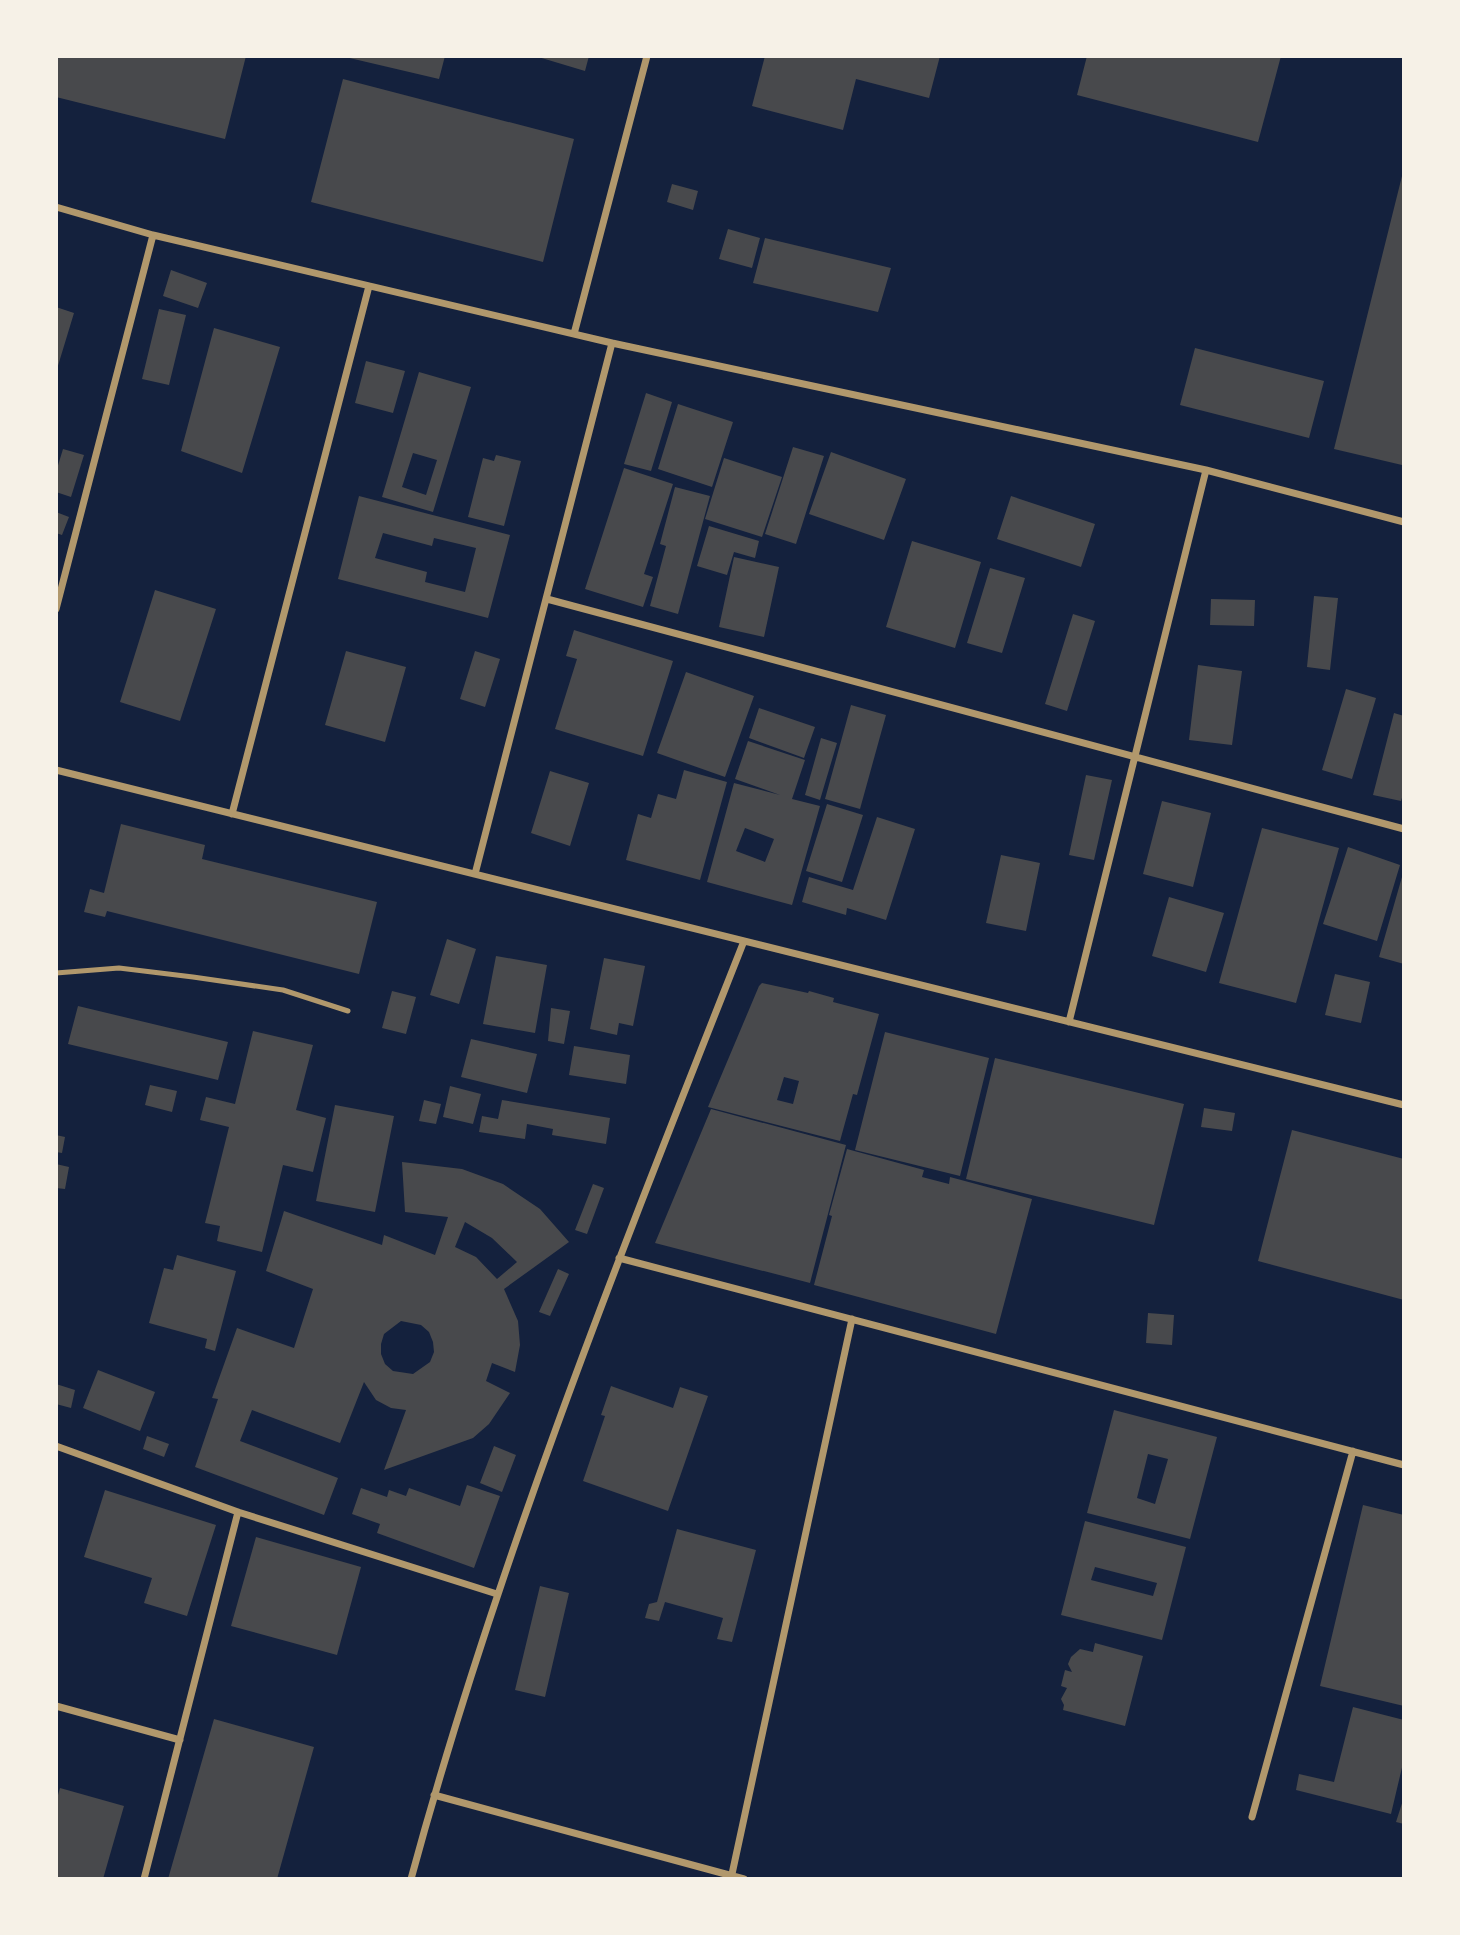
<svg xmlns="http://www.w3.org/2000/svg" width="1460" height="1935" font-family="Signika,sans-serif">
<rect width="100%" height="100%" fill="#14213d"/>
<path fill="#48494c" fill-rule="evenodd" d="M 56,56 L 246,56 L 225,139 L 56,97 Z
M 341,56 L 445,56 L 439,79 Z
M 535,56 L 589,56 L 585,71 Z
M 765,56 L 940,56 L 929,98 L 856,79 L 843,130 L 752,106 Z
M 1087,56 L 1281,56 L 1258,142 L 1077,95 Z
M 343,79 L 574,139 L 543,262 L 311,202 Z
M 1403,172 L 1404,459 L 1402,465 L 1334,449 Z
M 672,184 L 698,191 L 693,210 L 667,202 Z
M 728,229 L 760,238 L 752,268 L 719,259 Z
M 765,238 L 891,268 L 878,312 L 753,283 Z
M 171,270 L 207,283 L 198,308 L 163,296 Z
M 56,307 L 74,313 L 57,369 L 56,369 Z
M 159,309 L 186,315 L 169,385 L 142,379 Z
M 214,328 L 280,347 L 242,473 L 181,451 Z
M 1195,348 L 1324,381 L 1309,438 L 1180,405 Z
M 366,361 L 405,371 L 393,413 L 355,403 Z
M 419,372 L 471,387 L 433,512 L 382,497 ZM 413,453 L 437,460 L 426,495 L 402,487 Z
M 646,393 L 672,402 L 651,471 L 624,464 Z
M 678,404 L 733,422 L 712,487 L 658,469 Z
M 793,447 L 824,456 L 796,544 L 765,534 Z
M 63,449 L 84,455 L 71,497 L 56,492 L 56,472 Z
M 831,452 L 906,479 L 884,540 L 809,514 Z
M 496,455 L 521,461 L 504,526 L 468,517 L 483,458 L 494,461 Z
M 724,458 L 782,477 L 762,537 L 705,519 Z
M 624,468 L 673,484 L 644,574 L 653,577 L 643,607 L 585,589 Z
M 675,487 L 710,496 L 678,614 L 650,606 L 666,546 L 660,544 Z
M 359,496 L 510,535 L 488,618 L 338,579 ZM 383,533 L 432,546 L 434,538 L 476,548 L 465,592 L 425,582 L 427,572 L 375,558 Z
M 1011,496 L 1095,524 L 1081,567 L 997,539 Z
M 56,512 L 69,517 L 62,535 L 56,533 Z
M 709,526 L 759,541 L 755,558 L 734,552 L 727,575 L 697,566 Z
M 912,541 L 981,562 L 955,648 L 886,627 Z
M 734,557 L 779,567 L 764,637 L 719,627 Z
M 990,568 L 1025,578 L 1002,653 L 967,643 Z
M 155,590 L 216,609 L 180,721 L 120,702 Z
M 1314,596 L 1338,598 L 1330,670 L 1307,667 Z
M 1211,599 L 1255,600 L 1254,626 L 1210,625 Z
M 1073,614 L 1095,621 L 1067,711 L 1045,704 Z
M 574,630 L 673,661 L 643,756 L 555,729 L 577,659 L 566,656 Z
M 346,651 L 406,667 L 385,742 L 325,725 Z
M 475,651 L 500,659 L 485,707 L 460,699 Z
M 1198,665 L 1242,671 L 1232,745 L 1189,740 Z
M 686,672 L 754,696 L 725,777 L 657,753 Z
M 1346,689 L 1376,698 L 1352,779 L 1322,770 Z
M 851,705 L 886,715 L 860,809 L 825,799 Z
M 759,708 L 815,727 L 804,758 L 749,738 Z
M 1394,713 L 1404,716 L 1404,791 L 1401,801 L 1373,795 Z
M 821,738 L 837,743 L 820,800 L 805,795 Z
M 748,741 L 805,760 L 792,799 L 820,806 L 792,905 L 707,882 L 734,783 L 780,795 L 735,779 ZM 745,828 L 774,839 L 765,862 L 736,851 Z
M 684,770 L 727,782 L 700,880 L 626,860 L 638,814 L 651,818 L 658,794 L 676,799 Z
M 550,771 L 589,783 L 570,846 L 531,833 Z
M 1086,775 L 1112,780 L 1094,860 L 1069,855 Z
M 1162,801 L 1211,813 L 1193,887 L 1143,874 Z
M 827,804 L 863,815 L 842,882 L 806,871 Z
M 877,817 L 915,829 L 886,920 L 847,908 L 846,915 L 802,902 L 809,877 L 853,890 Z
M 121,824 L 205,845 L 202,859 L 377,902 L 359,974 L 107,911 L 105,917 L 84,912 L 90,889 L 104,893 Z
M 1262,828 L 1339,848 L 1296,1003 L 1219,983 Z
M 1348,847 L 1400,865 L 1377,941 L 1323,924 Z
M 1001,855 L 1040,863 L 1026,931 L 986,923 Z
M 1404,870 L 1404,964 L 1379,957 Z
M 1169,897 L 1224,913 L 1206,972 L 1152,956 Z
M 447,939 L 476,949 L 459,1004 L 430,995 Z
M 496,956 L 547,965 L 535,1033 L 483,1024 Z
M 604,958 L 645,966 L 633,1026 L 619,1023 L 617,1035 L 590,1029 Z
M 1335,974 L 1370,982 L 1361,1023 L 1325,1015 Z
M 762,983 L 808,993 L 809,991 L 834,998 L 833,1002 L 879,1014 L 857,1095 L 853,1094 L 840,1141 L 708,1107 L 759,986 ZM 784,1077 L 799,1081 L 793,1104 L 777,1100 Z
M 392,991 L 416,997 L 406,1034 L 382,1028 Z
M 78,1006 L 228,1042 L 218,1080 L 68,1044 Z
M 551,1008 L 570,1011 L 564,1044 L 548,1041 Z
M 253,1031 L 313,1045 L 296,1110 L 326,1118 L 313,1172 L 283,1165 L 262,1252 L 217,1241 L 220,1226 L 205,1223 L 229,1127 L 200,1120 L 206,1097 L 235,1104 Z
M 885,1032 L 989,1058 L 960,1176 L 855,1150 Z
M 471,1039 L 537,1054 L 527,1093 L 461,1077 Z
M 574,1046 L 630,1055 L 626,1084 L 569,1075 Z
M 995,1058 L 1184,1104 L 1154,1225 L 966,1179 Z
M 150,1085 L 177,1091 L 172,1112 L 145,1105 Z
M 450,1086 L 481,1094 L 473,1124 L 443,1117 Z
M 424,1100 L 441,1104 L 436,1124 L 419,1121 Z
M 502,1100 L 610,1118 L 606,1144 L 552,1135 L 553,1129 L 527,1124 L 525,1139 L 479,1132 L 482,1116 L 498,1119 Z
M 335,1105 L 394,1116 L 375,1212 L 316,1201 Z
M 1204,1108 L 1235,1113 L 1232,1131 L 1201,1127 Z
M 711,1109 L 846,1145 L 810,1283 L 655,1243 Z
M 1292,1130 L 1404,1159 L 1404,1300 L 1258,1261 Z
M 56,1135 L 65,1137 L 62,1153 L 56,1152 Z
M 847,1149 L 924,1170 L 922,1177 L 949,1184 L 950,1177 L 1032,1199 L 996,1334 L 814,1285 L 832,1216 L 829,1215 Z
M 402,1162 L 462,1169 L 503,1184 L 540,1209 L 569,1242 L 504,1289 L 518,1321 L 520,1345 L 515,1372 L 492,1363 L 486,1381 L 510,1393 L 489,1424 L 473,1438 L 384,1470 L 406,1410 L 391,1408 L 376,1400 L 364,1382 L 340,1443 L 252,1410 L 240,1441 L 338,1478 L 324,1515 L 195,1467 L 218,1399 L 212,1398 L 237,1328 L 294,1348 L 313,1289 L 266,1271 L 284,1211 L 382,1245 L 384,1235 L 435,1255 L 448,1217 L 405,1212 ZM 465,1222 L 492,1238 L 517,1262 L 497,1279 L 476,1257 L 455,1247 ZM 401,1321 L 421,1325 L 429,1332 L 433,1342 L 434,1352 L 430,1362 L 413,1374 L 393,1371 L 385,1364 L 381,1354 L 381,1344 L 384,1334 Z
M 56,1164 L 69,1167 L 65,1189 L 56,1188 Z
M 593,1184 L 604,1188 L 587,1234 L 575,1230 Z
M 177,1255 L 236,1271 L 215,1351 L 205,1348 L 207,1339 L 149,1323 L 164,1268 L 173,1270 Z
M 558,1269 L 569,1274 L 550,1316 L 539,1312 Z
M 1148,1313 L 1174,1315 L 1172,1345 L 1146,1343 Z
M 98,1370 L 155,1392 L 140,1431 L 83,1408 Z
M 56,1384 L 75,1390 L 71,1408 L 56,1404 Z
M 611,1386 L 673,1408 L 680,1387 L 708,1396 L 668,1511 L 583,1481 L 605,1416 L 601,1415 Z
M 1114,1410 L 1217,1437 L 1190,1539 L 1087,1513 ZM 1148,1454 L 1168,1459 L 1155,1504 L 1137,1498 Z
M 147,1436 L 169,1444 L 164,1457 L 143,1449 Z
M 494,1446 L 516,1455 L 502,1492 L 480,1483 Z
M 467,1485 L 500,1496 L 474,1568 L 377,1533 L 380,1524 L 352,1514 L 361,1488 L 387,1497 L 389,1490 L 406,1496 L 409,1488 L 460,1506 Z
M 105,1490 L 216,1525 L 187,1616 L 144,1603 L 152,1578 L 84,1557 Z
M 1363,1505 L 1404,1515 L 1404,1706 L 1320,1686 Z
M 1085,1521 L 1186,1547 L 1162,1640 L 1061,1615 ZM 1095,1567 L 1157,1583 L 1153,1596 L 1091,1580 Z
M 677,1529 L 756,1550 L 732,1642 L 717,1639 L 723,1618 L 665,1602 L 659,1621 L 645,1618 L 649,1604 L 657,1602 Z
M 256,1537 L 361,1567 L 337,1655 L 231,1626 Z
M 540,1586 L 569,1593 L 545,1697 L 515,1690 Z
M 1095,1643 L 1143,1656 L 1125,1726 L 1063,1710 L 1064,1705 L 1061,1699 L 1067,1688 L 1061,1686 L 1065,1670 L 1072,1672 L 1068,1664 L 1071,1657 L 1080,1649 L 1093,1652 Z
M 1353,1707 L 1404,1720 L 1404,1759 L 1391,1814 L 1296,1790 L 1299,1774 L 1334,1782 Z
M 214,1719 L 314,1747 L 277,1879 L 168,1879 Z
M 60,1788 L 124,1806 L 103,1879 L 56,1879 L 56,1802 Z
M 1404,1797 L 1404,1824 L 1396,1822 Z"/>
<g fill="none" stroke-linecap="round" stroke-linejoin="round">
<path stroke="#b1986c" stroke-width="5" d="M 56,973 L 119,968 L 193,977 L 283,990 L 348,1011"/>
<path stroke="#b1986c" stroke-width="7" d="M 56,207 L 153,235 L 612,343 L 1206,470 L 1404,522
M 574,334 L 647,56
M 547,599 L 1404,829
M 56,609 L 153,235
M 56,770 L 1404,1105
M 232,814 L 369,286
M 475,874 L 612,343
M 1069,1022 L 1206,470
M 619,1258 L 1404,1465
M 56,1446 L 238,1512 L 497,1594
M 56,1706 L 180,1740
M 434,1795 L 744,1879
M 1252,1817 L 1353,1451
M 732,1874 L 852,1319
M 144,1879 L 238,1512
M 411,1879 C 498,1558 622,1250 744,941"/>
</g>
<rect width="1460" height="1935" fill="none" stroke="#f6f1e7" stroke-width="116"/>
</svg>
